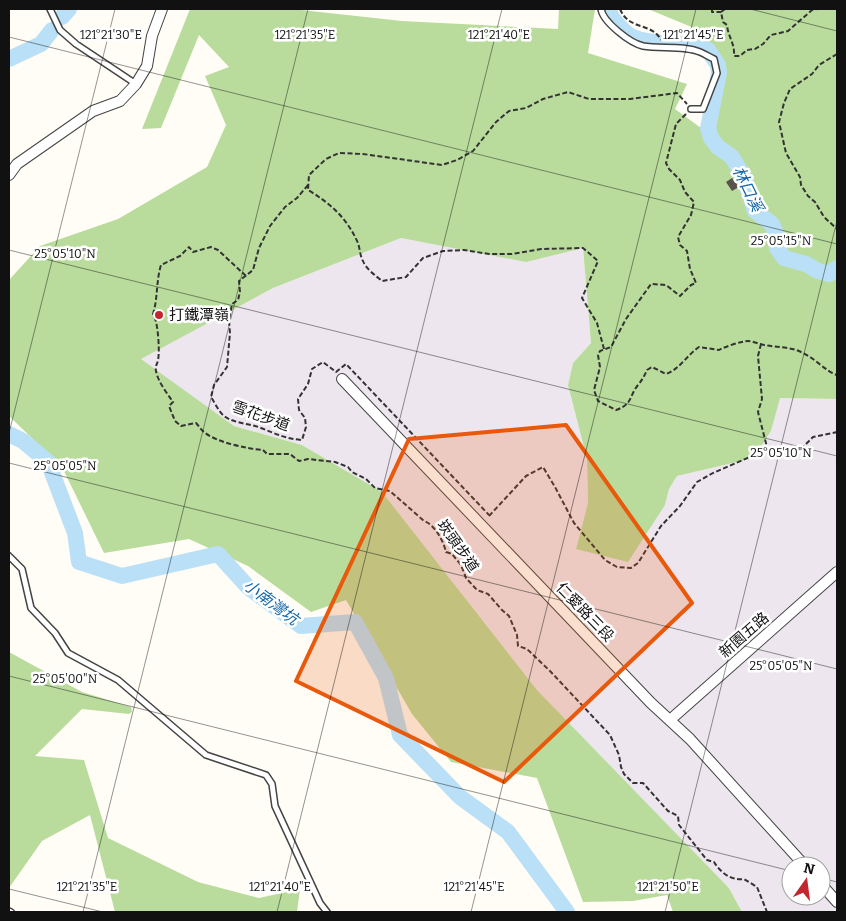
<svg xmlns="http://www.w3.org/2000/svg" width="846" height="921" font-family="Bitter,'Noto Sans TC',serif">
<rect width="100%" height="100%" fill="#fffdf5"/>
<path fill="#eee6ef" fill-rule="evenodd" d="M 401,238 L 526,261 L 583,248 L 591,343 L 573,363 L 568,385 L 587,459 L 588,503 L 576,549 L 665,505 L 669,489 L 677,476 L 754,458 L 771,431 L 779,398 L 837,399 L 837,912 L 742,912 L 729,888 L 537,690 L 382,492 L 302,445 L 234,426 L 140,359 L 273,288 ZM 791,866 L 821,866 L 821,896 L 791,896 Z"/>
<path fill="#b9dc9c" d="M 190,9 L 292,9 L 402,21 L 558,29 L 559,9 L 595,9 L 588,53 L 687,84 L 675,109 L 701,128 L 726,69 L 694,28 L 648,9 L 837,9 L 837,399 L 780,398 L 771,431 L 754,458 L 677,476 L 669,489 L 665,505 L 628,562 L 576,549 L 588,503 L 587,459 L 568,385 L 573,363 L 591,343 L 583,248 L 526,262 L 401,238 L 273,288 L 141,359 L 234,426 L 302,445 L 382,492 L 537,690 L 729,888 L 742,912 L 673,912 L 667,895 L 633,901 L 583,902 L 537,778 L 451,762 L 412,714 L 346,600 L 311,612 L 248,566 L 189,539 L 104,553 L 62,467 L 9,416 L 9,280 L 40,246 L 118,219 L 207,167 L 226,125 L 205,76 L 229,67 L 199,35 L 161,128 L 142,129 Z
M 9,652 L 82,692 L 131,707 L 132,712 L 129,714 L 82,709 L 35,756 L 84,760 L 108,838 L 198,882 L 259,898 L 300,889 L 297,912 L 115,912 L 90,815 L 42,841 L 9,888 Z"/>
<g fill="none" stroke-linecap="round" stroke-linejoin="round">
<path stroke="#b9e0f7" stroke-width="16" d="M 610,9 L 608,12 C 624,33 629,40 657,42
M 62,17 L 69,9
M 667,43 L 688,44 L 708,50 L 718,65 L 719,73 L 708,128 L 711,138 L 718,147 L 732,157 L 744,177 L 755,211 L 772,224 L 775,231 L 777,248 L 784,258 L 806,264 L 818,271 L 829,274 L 837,268
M 9,59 L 41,44 L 52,30
M 9,434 L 23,441 L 48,462 L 75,533 L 79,562 L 122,576 L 218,554 L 249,588 L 301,626 L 355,622 L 386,678 L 400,735 L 460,797 L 508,832 L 567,912"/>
</g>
<path fill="#5a524d" d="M 732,178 L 739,187 L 732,191 L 726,182 Z"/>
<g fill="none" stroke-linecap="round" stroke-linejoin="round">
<g stroke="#444" stroke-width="8">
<path id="service" d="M 50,9 L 60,30 L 76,44 L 136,84
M 601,9 C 603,22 630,43 643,46 C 660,49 684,45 700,52 C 705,54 709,57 714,59 L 717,73 L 703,109 L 691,109
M 9,556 L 22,569 L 31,608 L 55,633 L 68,653 L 118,680 L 206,755 L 266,775 L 272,784 L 275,806 L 320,903 L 327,912
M 9,911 L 11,912"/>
</g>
<g stroke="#444" stroke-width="12">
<path id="minor" d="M 9,175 L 17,164 L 93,111 L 120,101 L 136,84 L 147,66 L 152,36 L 162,9
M 342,379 L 651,703 L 690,739 L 805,866
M 670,720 L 837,572
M 821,884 L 837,902"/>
</g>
<path stroke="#333" stroke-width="2" stroke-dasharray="5 2.5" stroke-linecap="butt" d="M 620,9 C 629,31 652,22 661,40
M 712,9 L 712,12 L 721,12
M 725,9 L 721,12 L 723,22 L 727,25 C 728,37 735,43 734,56 L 740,56 L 747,50 L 755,49 L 763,44 L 771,35 L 788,31 L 812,10 L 817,9
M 837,54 L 819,65 L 812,74 L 790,89 L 784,103 L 779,122 L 786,153 L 800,177 L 801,185 L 808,196 L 815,202 L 824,217 L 837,229
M 686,114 L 676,124 L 666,163 L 669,169 L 680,180 L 685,192 L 694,202 L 691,215 L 678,237 L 680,245 L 687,251 L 690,269 L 696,283 L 691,285 L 680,296 L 666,285 L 651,284 L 626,319 L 611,347 L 600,351 L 598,355 L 600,367 L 594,390 L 598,401 L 616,410 C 633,404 629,396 638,385 C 642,380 644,377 647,370 L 652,367 L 666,374 C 680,369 687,355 699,347 L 719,350 C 724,347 742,341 748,341 C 752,341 756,343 760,344 C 774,348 789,346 801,352 C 815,358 825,371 837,375
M 308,185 L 297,198 L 285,207 L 270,226 L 259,248 L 253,270 L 239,281 L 240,292 L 238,300 L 232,304 L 229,321 L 230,333 L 227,367 L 214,385 L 211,397 C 215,403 219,412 224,416 C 235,424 249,423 261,428 C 276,434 287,439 302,440 L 306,427 L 305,418 L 299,410 L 298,399 L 308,384 L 312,369 L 323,362 L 336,372 L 346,364 L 489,515
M 246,276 L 218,250 L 211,247 L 193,252 L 189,247 L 180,256 L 161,265 C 156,281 158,298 153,314 C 158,320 160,352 158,360 C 157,365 155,366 156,371 C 158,382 167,393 173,402 L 169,406 L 175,421 L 181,426 L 196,423 C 199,426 201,430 204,432 C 215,442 248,449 263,450 L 267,454 L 290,454 L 299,461 L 308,459 L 335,462 L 348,467 L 352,472 L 366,479 L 375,488 L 390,491 L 424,521 C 435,525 443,540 446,552 L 452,554 L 461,565 L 466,578 L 477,590 L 488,594 L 502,610 L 509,616 L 517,635 L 518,646 L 527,649 L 550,671 L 610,735 L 619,755 L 621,767 L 624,774 L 633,783 L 643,783 L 668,811 L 678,816 L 679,825 L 707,860 L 714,862 C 720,872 731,881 744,879 L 757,887 L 767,912
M 761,344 L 758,356 L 762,399 L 758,412 L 768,451
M 604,349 L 597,323 L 582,298 L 598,261 L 583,248 L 541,249 L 512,254 L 489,254 L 464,250 L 443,251 L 423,258 L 406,277 L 382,281 C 376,276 366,269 363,261 C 360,256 360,249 358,243 C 347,218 330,203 308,190 L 309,175 L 326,159 L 339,153 L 363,154 L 442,165 L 457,160 L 473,151 L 496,122 L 509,111 L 526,108 L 543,99 L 568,92 L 589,99 L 630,99 L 677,93 L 687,104
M 489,516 L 526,476 L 543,467 L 555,487 L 574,523 L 605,560 L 617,567 L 631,568 L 638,563 L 661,526 L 680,506 L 697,482 L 713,473 L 761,452 L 770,450 L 789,454 L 802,448 L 813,437 L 837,432"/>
<use href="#service" stroke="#fff" stroke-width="5"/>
<use href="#minor" stroke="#fff" stroke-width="10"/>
</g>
<path fill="#e8590c" fill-opacity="0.2" stroke="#e8590c" stroke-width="4" stroke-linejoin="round" d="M 566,425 L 692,603 L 504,782 L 296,681 L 409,439 Z"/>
<path fill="none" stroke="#111" stroke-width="1" stroke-opacity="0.45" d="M 750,9 L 837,31M 9,37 L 837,244M 9,250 L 837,456M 9,433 L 115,9M 9,463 L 837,669M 9,676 L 791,871M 821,878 L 837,882M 9,889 L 103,912M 83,912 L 308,9M 277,912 L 502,9M 471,912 L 696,9M 665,912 L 837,221"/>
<circle fill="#c4262e" stroke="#fff" stroke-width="2" cx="159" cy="315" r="5"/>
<g text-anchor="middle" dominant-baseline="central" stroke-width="5" stroke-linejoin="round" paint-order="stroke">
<g font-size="15" fill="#111" stroke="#fff" text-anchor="start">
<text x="169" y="315">打鐵潭嶺</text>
</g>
<g font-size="15" fill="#111" stroke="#fff">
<text transform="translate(261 416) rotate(20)">雪花步道</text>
<text transform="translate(458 546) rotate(55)">崁頭步道</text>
<text transform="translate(585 612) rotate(46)">仁愛路三段</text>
<text transform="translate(744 635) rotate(-41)">新園五路</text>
</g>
<g font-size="16" font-style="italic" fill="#1768a6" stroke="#fff">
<text transform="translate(748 189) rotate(64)">林口溪</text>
<text transform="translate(271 602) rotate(37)">小南灣坑</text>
</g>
</g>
<g font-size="12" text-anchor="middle" fill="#111" stroke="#fff" stroke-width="5" stroke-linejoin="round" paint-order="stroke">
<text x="111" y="39">121°21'30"E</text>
<text x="305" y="39">121°21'35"E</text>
<text x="499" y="39">121°21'40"E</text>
<text x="693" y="39">121°21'45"E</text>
<text x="781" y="245">25°05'15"N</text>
<text x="65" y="258">25°05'10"N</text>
<text x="781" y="457">25°05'10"N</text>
<text x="65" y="470">25°05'05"N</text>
<text x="781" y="670">25°05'05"N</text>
<text x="65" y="683">25°05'00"N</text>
<text x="87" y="891">121°21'35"E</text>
<text x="280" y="891">121°21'40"E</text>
<text x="474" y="891">121°21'45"E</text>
<text x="668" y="891">121°21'50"E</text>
</g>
<rect width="846" height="921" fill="none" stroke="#111111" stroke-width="20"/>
<g transform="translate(806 881) rotate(14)"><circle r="24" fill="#ffffff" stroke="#a0a0a0"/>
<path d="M0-4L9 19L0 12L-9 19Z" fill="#c4262e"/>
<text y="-8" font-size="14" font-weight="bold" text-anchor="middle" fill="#111111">N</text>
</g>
</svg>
